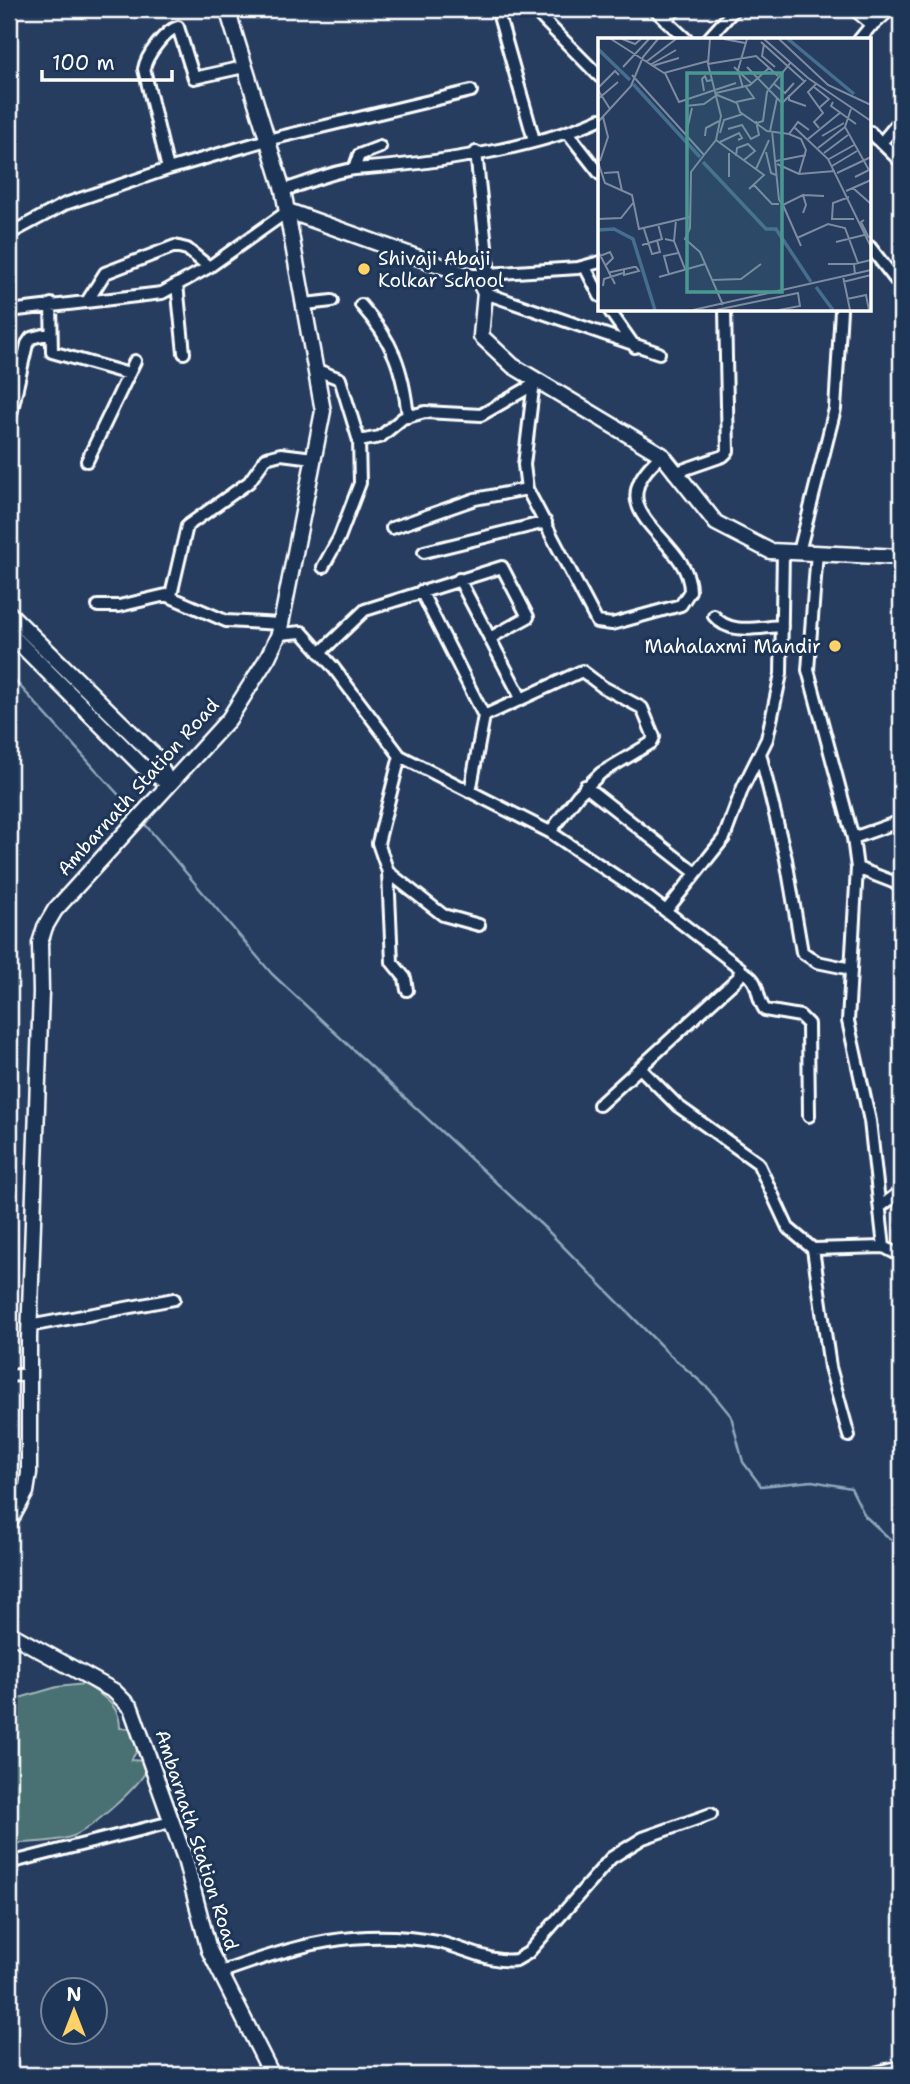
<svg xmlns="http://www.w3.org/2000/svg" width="910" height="2084" font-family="'Shantell Sans',sans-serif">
<rect width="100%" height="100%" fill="#273d60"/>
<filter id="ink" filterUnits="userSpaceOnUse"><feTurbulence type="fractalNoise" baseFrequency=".0143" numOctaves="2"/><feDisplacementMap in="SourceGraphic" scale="14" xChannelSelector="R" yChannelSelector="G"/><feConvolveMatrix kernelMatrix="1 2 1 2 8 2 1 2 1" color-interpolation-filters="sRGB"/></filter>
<g filter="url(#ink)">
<path fill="#4a6f72" stroke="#a4b7b8" stroke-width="2" d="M 85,1684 C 103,1697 120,1704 120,1728 L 132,1729 L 139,1748 L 131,1760 L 143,1761 L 145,1773 C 135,1789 89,1832 70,1837 C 51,1843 28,1842 9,1844 L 9,1701 L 57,1687 Z"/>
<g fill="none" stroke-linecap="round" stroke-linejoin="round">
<path stroke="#90a8bb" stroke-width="2.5" d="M 9,674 L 136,814
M 143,822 L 272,974 L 547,1230 L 669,1354 L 709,1389 L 731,1416 L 743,1462 L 761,1486 L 812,1481 L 851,1488 L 865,1516 L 901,1549"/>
<g stroke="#fff" stroke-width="16">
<path id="street" d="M 497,9 L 534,140
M 533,9 L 600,77
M 654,9 L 687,40
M 666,20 L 676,9
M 707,40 L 735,9
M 859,40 L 873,23
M 870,132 L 901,162
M 568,133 L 600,174
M 881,143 L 901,119
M 476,152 L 489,274
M 168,169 L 144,69 C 146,56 165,30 178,27 L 194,78 L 244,67
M 354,169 L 359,155 L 380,147
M 283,190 C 306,184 332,171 355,169 C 430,164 532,150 600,119
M 9,234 L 65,204 L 168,169 L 267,140 L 471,91
M 870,247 L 901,287
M 585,267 L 600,296
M 471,275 L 578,268 L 600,262
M 177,284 L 184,353
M 485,293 L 659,353
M 88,300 L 105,273 L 175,246 L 187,249 L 209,267
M 51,304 L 52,352 L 129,374
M 305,304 L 332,301
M 361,305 C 393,341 403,369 408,417
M 609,310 L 635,347
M 9,311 L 162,293 L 209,267 L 288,211
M 317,370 L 340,379 L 359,441
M 9,423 L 27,344 L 31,338 L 51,333
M 87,461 L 135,361
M 674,473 L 723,456 L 728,451 L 725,310
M 527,489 L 524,465 L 534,381
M 392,528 L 475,499 L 527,489 L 597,622 L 612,624 L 681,605 L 690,591 C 690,536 591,514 662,455
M 424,552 L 546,522
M 799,552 L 835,409 L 841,310
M 817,552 L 808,670 L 853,838 L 857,868 L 848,1021 L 870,1121 L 884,1247 L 901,1256
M 323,567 L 339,538 L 360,483 L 359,441 L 380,437 L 403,418 L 425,412 L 481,415 L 533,385
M 459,579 L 521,698
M 421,591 L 484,716
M 171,595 L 187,526 L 249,482 L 266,458 L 281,454 L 313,458
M 98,606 L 119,606 L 166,595 L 226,621 L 280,624
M 714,616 C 730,636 759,627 782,626
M 279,634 L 302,632 L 333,667 L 400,756 L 550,832 L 650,899 L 740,968 L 739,977 L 599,1105
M 320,653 L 365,610 L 502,567 L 528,617 L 490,638
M 760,753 L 786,859 L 802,952 L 817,962 L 851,969
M 400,756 L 378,843 L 388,872 L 392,962 L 405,978 L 407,990
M 585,786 L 696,873
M 470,792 L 484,716 L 582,671 L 603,687 L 642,708 L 654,737 L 651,743 L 601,773 L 578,795 L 550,832
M 853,838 L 901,821
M 857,868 L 901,885
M 388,872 L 443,915 L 479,925
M 666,911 L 724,838 L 743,787 L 767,739 L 781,674 L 783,551
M 741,971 C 762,980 754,995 765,1010 L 800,1016 L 808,1024 L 809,1116
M 641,1069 L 678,1106 L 758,1163 L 788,1228 L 813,1249 L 884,1247
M 880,1207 L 901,1191
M 813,1249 L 830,1367 L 849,1436
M 29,1326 L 174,1299
M 9,1376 L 29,1374
M 9,1863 L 171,1822
M 222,1972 C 298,1945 355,1927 438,1942 C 462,1947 492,1964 516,1960 L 528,1953 L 611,1858 L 643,1838 L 711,1814"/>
</g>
<g stroke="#fff" stroke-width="19">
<path id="secondary" d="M 856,9 L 873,23 L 888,9
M 288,211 L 478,279 L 485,293 L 481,336 L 513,366 L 662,455 L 716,523 L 770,551 L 901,557
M 9,613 L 156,757 L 168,783
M 9,633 L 142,766 L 167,782
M 9,1523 L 26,1492 L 29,1473 L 29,1338 L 41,992 L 40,943 L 45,927 L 55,910 L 229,719 L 268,657 L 279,634 L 323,411 L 283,190 L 227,9
M 9,1633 L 114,1691 L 131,1708 L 185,1859 L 209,1950 L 272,2075"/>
</g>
<g stroke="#fff" stroke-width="21">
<path id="primary" d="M 877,2075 L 901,2069"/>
</g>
<use href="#street" stroke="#1d3557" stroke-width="10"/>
<use href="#secondary" stroke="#1d3557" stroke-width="14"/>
<use href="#primary" stroke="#1d3557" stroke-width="16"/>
</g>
</g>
<g fill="#ffd166" stroke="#1d3557" stroke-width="2.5">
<circle cx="364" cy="269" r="7"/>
<circle cx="835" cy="646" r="7"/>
</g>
<g text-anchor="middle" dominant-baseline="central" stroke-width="6" stroke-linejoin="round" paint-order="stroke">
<g font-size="19" fill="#fff" stroke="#1d3557" text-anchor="start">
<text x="378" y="258">Shivaji Abaji<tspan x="378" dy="22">Kolkar School</tspan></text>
<text x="821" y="646" text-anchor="end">Mahalaxmi Mandir</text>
</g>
<g font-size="19" fill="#fff" stroke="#1d3557">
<text transform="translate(138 787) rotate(-48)">Ambarnath Station Road</text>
<text transform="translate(197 1840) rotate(72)">Ambarnath Station Road</text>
</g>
</g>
<g transform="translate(598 38)">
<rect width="273" height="273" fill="#273d60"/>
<path fill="none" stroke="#466e8e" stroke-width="3.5" d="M 190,1 L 256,56M 0,11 L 32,42M 35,46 L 102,119M 105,124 L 168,191 L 178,191 L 213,244M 0,192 L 16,191 L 35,201 L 57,272M 218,249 L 235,272"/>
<path fill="none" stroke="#7d8ba0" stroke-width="2" d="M 13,1 L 66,35 L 110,23M 24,1 L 37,6 L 43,1M 126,1 L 147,5M 166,1 L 210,40 L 273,83M 181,1 L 230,47 L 273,67M 163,4 L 206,43M 166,6 L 164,18 L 177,29M 48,24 L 78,1M 110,26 L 158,18 L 180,38M 52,27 L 78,12M 54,28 L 81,20M 25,29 L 51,1M 136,29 L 154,46M 149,29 L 179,60 L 172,93M 67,35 L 81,64 L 138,45M 34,37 L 106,117M 175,45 L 187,55 L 196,45M 219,45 L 210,54 L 225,75 L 216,84 L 221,90M 216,49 L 231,61 L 221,70M 0,50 L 17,33 L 21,37M 145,50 L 140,32 L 149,1M 0,52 L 12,71M 106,53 L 104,41 L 107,38 L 109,43 L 114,42M 118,55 L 152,47 L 171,30M 191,57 L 191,62 L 208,68M 179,60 L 184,65 L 208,42M 0,61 L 20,44M 138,64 L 156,60 L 148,49M 235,64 L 233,68 L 258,86M 88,68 L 106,66 L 119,57 L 139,65 L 142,74 L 169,93 L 191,96 L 200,84 L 211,92M 253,71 L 247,89 L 271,132 L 257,139M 0,84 L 33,48 L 45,19 L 60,1M 159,85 L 165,83 L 169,54 L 193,24M 196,89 L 230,121 L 273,209M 130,91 L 144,87 L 153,101 L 161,97 L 158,83M 174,93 L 181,162M 122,95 L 126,82 L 145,76M 88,96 L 94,70M 191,96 L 203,101 L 208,112 L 201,136M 107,98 L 108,90 L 121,83M 224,98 L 246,85M 210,101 L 243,74M 118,102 L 166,137 L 151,151M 122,104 L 141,95 L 144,100 L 140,102M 220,110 L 247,89M 168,114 L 173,135 L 178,137M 131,115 L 131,139M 226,115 L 250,97M 106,117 L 118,102 L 123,78 L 110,26 L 112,1M 106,117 L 93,134 L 92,190 L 87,201 L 102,214 L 125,267M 138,118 L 139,110 L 150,106 L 157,113 L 146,122M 231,121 L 256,107M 2,123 L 10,99 L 5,79M 178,123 L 208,117M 0,124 L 7,145 L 34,157 L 41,191 L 92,179M 179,126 L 201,136 L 237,133M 234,128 L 259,113M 158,131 L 171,102M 6,135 L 20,134 L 24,153M 239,135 L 273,119M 156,147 L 174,166 L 181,166M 255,150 L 273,166M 248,153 L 273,142M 205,157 L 226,158M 251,159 L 235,165 L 234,181 L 256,181M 181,162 L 185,167 L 205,157 L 208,167 L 205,175M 185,167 L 203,208M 0,181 L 23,180 L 35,165M 266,182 L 263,184 L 271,200M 46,191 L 54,216 L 62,214 L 59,202M 199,200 L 230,186 L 247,190 L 260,225M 67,201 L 76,203 L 87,231M 76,203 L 78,182M 238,204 L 266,197M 44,207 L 64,201 L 60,186M 0,213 L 17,246M 2,218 L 12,214 L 15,220 L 8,227M 230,226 L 256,226M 10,235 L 13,234 L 18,233 L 36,229 L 38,229 L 41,233 L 26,237 L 26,231M 71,237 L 66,218 L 80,215M 257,237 L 256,226 L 273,222M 245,238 L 252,272M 61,239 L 107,226M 114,242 L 143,241 L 163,226M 245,244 L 273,237M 5,248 L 6,241 L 25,235M 249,261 L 268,257 L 271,272M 95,272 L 273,232M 118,272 L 200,255 L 202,268 L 181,272"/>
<path fill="#4b9892" fill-opacity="0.15" stroke="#4b9892" stroke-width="3.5" d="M 89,35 L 184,35 L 184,254 L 89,254 Z"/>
<rect width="273" height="273" fill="none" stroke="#fff" stroke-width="3.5"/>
</g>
<rect width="910" height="2084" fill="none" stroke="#1d3557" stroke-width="35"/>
<rect x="18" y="18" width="875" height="2049" fill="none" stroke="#fff" stroke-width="2.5" filter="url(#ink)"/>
<g transform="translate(74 2011)"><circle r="33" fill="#1d3557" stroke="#77869a" stroke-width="2"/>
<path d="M0-5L12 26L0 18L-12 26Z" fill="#ffd166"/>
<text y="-10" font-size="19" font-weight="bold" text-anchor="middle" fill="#ffffff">N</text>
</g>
<path d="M42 70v10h130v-10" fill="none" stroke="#ffffff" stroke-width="3.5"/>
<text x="52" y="70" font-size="21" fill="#ffffff" stroke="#1d3557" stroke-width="5" paint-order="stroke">100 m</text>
</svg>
